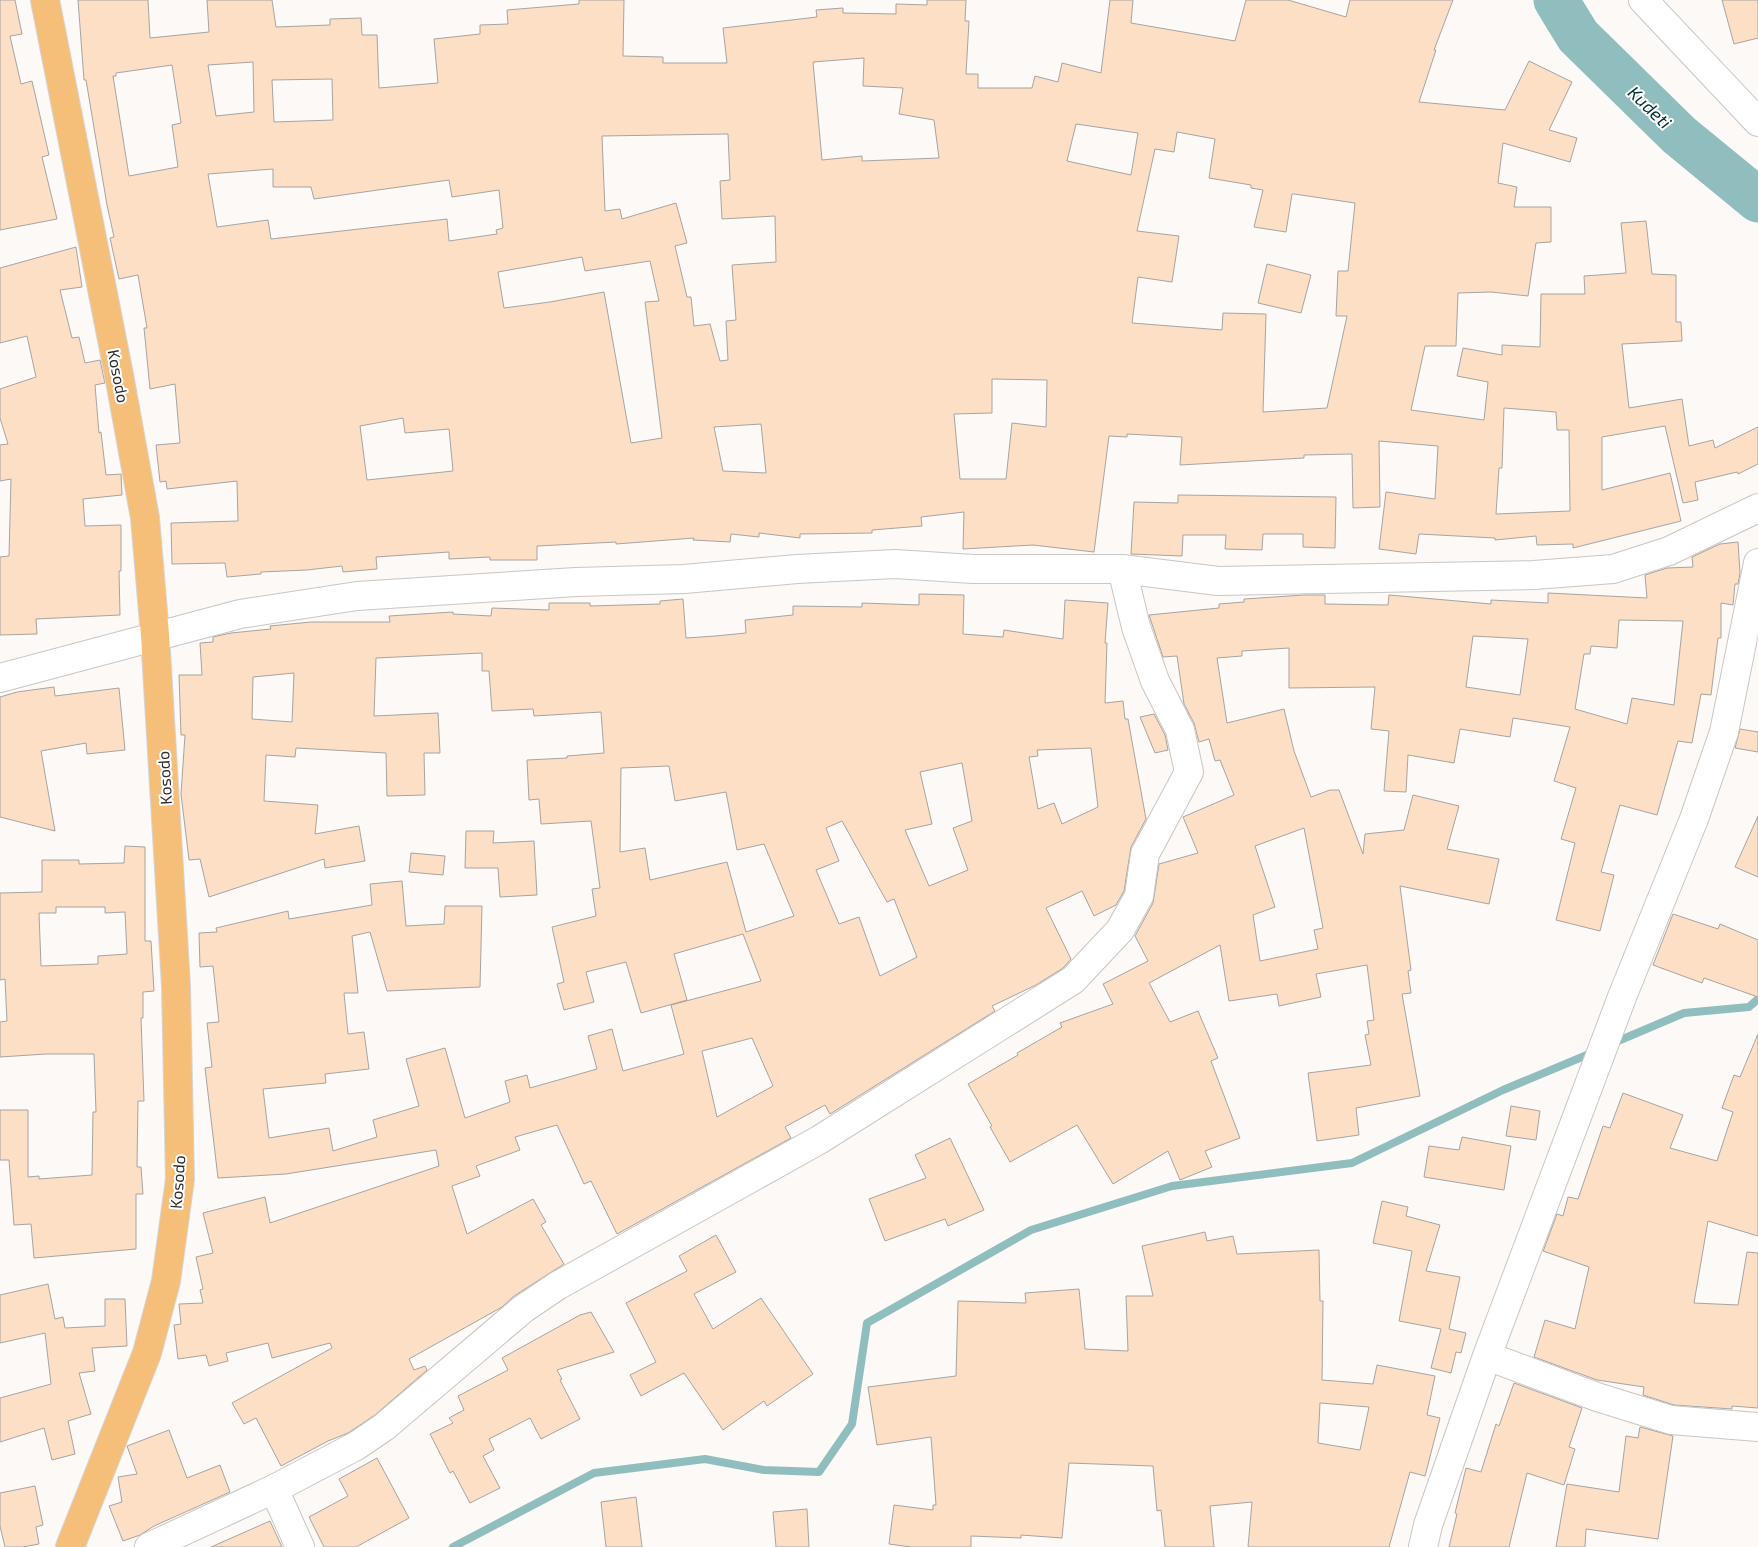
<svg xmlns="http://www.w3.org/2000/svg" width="1758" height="1547" font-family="'Exo 2',sans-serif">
<rect width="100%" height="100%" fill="#fcf9f6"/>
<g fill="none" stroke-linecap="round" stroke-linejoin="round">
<path stroke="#90bebf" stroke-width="8" d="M 1611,1044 L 1684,1013 L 1749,1007 L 1758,999
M 453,1547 L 594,1473 L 705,1459 L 764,1470 L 819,1472 L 852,1424 L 867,1323 L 1031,1230 L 1172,1186 L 1352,1163 L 1503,1090 L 1594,1052"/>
<path stroke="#90bebf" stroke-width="45" d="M 1556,0 L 1578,36 L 1679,135 L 1758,200"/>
</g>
<path fill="#fddfc5" stroke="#a7a4a1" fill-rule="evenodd" d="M 0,0 L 15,0 L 22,34 L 10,36 L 21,84 L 32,81 L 49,155 L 42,157 L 57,219 L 0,230 Z
M 78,0 L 148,0 L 150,38 L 209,32 L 207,0 L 272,0 L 276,27 L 330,25 L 330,19 L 361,18 L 362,35 L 377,35 L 379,88 L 438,83 L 434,39 L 480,34 L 480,25 L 508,24 L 507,10 L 579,4 L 579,0 L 624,0 L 623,56 L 663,57 L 663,63 L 727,63 L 723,28 L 817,17 L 816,10 L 843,8 L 843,13 L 896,14 L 896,4 L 927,5 L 927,0 L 966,0 L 965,21 L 969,21 L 966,74 L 978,74 L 978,88 L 1032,88 L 1035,76 L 1058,82 L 1062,63 L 1101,73 L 1110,0 L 1133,0 L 1131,23 L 1235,41 L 1246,0 L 1288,0 L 1346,17 L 1350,0 L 1453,0 L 1434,50 L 1436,50 L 1419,102 L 1505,110 L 1529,61 L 1572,82 L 1549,130 L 1577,138 L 1570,162 L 1503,143 L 1498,183 L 1517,187 L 1514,207 L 1551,207 L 1551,242 L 1536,243 L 1528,296 L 1491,292 L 1458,293 L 1456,346 L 1425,346 L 1411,410 L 1484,420 L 1488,382 L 1457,376 L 1463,348 L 1502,355 L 1502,345 L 1540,347 L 1541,294 L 1585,294 L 1584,276 L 1626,273 L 1621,223 L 1646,221 L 1652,274 L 1676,275 L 1676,322 L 1681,322 L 1682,341 L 1622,344 L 1629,408 L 1682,399 L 1689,446 L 1713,440 L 1715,448 L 1758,427 L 1758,464 L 1738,474 L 1737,472 L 1695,482 L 1698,500 L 1683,503 L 1665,426 L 1602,437 L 1602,490 L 1670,473 L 1681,521 L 1573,548 L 1573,544 L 1537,545 L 1536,536 L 1495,540 L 1495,538 L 1419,534 L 1416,554 L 1379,549 L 1386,492 L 1435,499 L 1438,446 L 1379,441 L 1380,507 L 1353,508 L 1352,454 L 1304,455 L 1304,458 L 1180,465 L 1182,437 L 1127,434 L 1127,437 L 1109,436 L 1094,552 L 1033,545 L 963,549 L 964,512 L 921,517 L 922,526 L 872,530 L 872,533 L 800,534 L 800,538 L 759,533 L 759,537 L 731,534 L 730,542 L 693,540 L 694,538 L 616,544 L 616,542 L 537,546 L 537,560 L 490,560 L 490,557 L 449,559 L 449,552 L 376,557 L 377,569 L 343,572 L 342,566 L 307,570 L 261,572 L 261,574 L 227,577 L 225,563 L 172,564 L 171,523 L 238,521 L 237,481 L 167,489 L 166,481 L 160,482 L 156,445 L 180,443 L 175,384 L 150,389 L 144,328 L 147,328 L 138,275 L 119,279 L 110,238 L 114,237 L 107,205 L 86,80 L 84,80 ZM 864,58 L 863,86 L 903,88 L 899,114 L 934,120 L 939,158 L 862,161 L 862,156 L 822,160 L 813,62 ZM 253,62 L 254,112 L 216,116 L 208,65 ZM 172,65 L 181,123 L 172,125 L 178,167 L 129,176 L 113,76 L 116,76 L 116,73 ZM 332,79 L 333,120 L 274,122 L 272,80 ZM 1076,124 L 1138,133 L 1131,175 L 1067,161 ZM 1177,132 L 1215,139 L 1209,178 L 1251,185 L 1251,188 L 1263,190 L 1254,227 L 1286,232 L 1292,194 L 1294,194 L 1355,203 L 1348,271 L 1338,271 L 1336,316 L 1347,316 L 1327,408 L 1263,412 L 1266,314 L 1223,313 L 1222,330 L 1132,323 L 1138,277 L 1172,282 L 1179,236 L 1137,231 L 1155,149 L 1174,152 ZM 728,134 L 730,180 L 720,181 L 722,219 L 775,216 L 776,262 L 732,265 L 736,320 L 726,321 L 728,360 L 720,361 L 710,324 L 694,326 L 691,297 L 687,297 L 675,246 L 687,243 L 676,203 L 622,219 L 620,209 L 605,211 L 602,136 ZM 273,169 L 273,187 L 311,187 L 314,199 L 449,180 L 452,197 L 499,190 L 503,228 L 496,230 L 497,234 L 449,241 L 447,219 L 271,239 L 268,220 L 217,227 L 208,174 ZM 582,257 L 585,271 L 650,261 L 659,301 L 645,302 L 662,438 L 631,443 L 604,292 L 550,302 L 504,308 L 498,272 ZM 992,379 L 1047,380 L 1046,427 L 1012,423 L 1006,479 L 960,479 L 954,414 L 992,413 ZM 1504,408 L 1556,412 L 1557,430 L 1569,430 L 1570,511 L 1496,514 L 1499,468 L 1502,468 ZM 403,418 L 405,433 L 449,429 L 453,471 L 367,480 L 360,426 ZM 761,424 L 766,473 L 723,471 L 714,427 Z
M 1722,0 L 1758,0 L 1758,38 L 1734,44 Z
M 76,247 L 82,287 L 60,290 L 72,338 L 79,337 L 85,363 L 100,360 L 105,383 L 95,385 L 99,433 L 101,432 L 106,475 L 121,474 L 122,495 L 83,499 L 85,526 L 121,525 L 121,571 L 119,571 L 120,615 L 36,619 L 37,634 L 0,635 L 0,557 L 9,556 L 11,479 L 0,481 L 0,445 L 8,444 L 0,418 L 0,389 L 36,377 L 27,336 L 0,343 L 0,268 Z
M 1267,264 L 1311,275 L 1301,313 L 1258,303 Z
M 1178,495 L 1336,497 L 1335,548 L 1303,547 L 1303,534 L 1263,534 L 1262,550 L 1225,549 L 1226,535 L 1183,535 L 1182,556 L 1131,554 L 1134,502 L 1178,503 Z
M 1738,542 L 1740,573 L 1738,584 L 1735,584 L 1733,605 L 1721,603 L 1721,638 L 1718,638 L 1711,695 L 1701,694 L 1692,743 L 1678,741 L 1657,815 L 1620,805 L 1601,872 L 1614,875 L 1600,931 L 1556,920 L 1575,843 L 1561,839 L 1576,788 L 1554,781 L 1570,727 L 1513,718 L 1510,737 L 1460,729 L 1454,763 L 1408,755 L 1406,792 L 1384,791 L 1389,731 L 1371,729 L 1375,687 L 1289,688 L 1289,648 L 1242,651 L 1242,656 L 1217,658 L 1227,723 L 1284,709 L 1294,751 L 1311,797 L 1330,790 L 1339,790 L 1363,854 L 1365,834 L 1404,830 L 1413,795 L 1459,806 L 1447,849 L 1499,859 L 1489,904 L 1400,886 L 1411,970 L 1408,971 L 1411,993 L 1402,994 L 1420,1096 L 1356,1108 L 1359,1135 L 1317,1141 L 1308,1073 L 1371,1065 L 1365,1035 L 1369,1034 L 1367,1021 L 1374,1020 L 1367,965 L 1316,974 L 1321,997 L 1279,1006 L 1277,994 L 1229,1001 L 1220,945 L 1149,983 L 1170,1022 L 1198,1011 L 1218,1058 L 1211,1061 L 1240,1138 L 1205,1151 L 1212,1167 L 1180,1180 L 1168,1151 L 1113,1184 L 1077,1125 L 1010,1162 L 990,1127 L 992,1126 L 968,1084 L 1018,1055 L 1017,1053 L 1062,1027 L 1060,1023 L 1113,1004 L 1103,984 L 1148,961 L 1135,936 L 1153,903 L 1159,864 L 1198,853 L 1183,817 L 1234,795 L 1220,760 L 1215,761 L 1209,739 L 1199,742 L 1194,723 L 1184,704 L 1177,656 L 1163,657 L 1149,615 L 1219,608 L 1219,604 L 1244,602 L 1244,599 L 1304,595 L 1325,595 L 1325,604 L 1388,605 L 1389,595 L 1491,604 L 1491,600 L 1548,603 L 1548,593 L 1647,598 L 1645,575 L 1667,568 L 1693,567 L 1692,557 L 1720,544 ZM 1619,620 L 1683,621 L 1674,705 L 1632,698 L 1627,724 L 1575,709 L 1584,654 L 1590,654 L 1591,646 L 1617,648 ZM 1473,636 L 1528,639 L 1520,695 L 1466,687 ZM 1304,828 L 1323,928 L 1314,930 L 1318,949 L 1260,961 L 1253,915 L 1275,907 L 1255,846 Z
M 919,594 L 964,595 L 963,634 L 1003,637 L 1004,630 L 1063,639 L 1065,600 L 1108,603 L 1105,643 L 1107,643 L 1105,703 L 1123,701 L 1125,719 L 1128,719 L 1146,819 L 1131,847 L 1124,891 L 1116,905 L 1094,916 L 1082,891 L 1046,908 L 1071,959 L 1063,968 L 1036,985 L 992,1006 L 995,1011 L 830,1114 L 825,1105 L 785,1127 L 791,1138 L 617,1234 L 591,1181 L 584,1184 L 557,1125 L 515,1137 L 520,1150 L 476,1166 L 480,1176 L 452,1186 L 467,1234 L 533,1199 L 546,1222 L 541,1225 L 564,1264 L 514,1296 L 502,1307 L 409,1359 L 414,1370 L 425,1366 L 427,1370 L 375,1415 L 348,1433 L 328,1441 L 281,1466 L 256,1418 L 244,1424 L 232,1403 L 332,1348 L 330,1343 L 272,1358 L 268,1343 L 226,1353 L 228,1361 L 209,1366 L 206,1355 L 178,1359 L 174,1325 L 181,1324 L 179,1304 L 203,1303 L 200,1290 L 203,1289 L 196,1257 L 213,1253 L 203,1213 L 265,1197 L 270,1223 L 439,1166 L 436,1150 L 286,1174 L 218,1178 L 205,1068 L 212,1067 L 207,1023 L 219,1022 L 213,966 L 200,967 L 199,933 L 217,932 L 216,928 L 288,911 L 289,919 L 372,905 L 370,884 L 402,881 L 406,926 L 444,924 L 445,906 L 482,906 L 480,987 L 387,991 L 370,932 L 352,936 L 358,993 L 344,993 L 348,1034 L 364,1032 L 369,1069 L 325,1074 L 326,1083 L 263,1089 L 269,1138 L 329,1128 L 333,1151 L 377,1137 L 373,1120 L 419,1106 L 406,1059 L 445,1048 L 465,1118 L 510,1102 L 505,1081 L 527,1075 L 530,1088 L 597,1069 L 588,1036 L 612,1029 L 623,1071 L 684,1054 L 671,1005 L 761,981 L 743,934 L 674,954 L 687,1000 L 641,1013 L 626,962 L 586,972 L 594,1002 L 564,1010 L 557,984 L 564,982 L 552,927 L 596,916 L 592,889 L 600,888 L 591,821 L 541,824 L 539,799 L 529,800 L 527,760 L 567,758 L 567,756 L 604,753 L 601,712 L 534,716 L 533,709 L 492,711 L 489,671 L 482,671 L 482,653 L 376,658 L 374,716 L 438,713 L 440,753 L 424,753 L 425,795 L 387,796 L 386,753 L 296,748 L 295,757 L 266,755 L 264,801 L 318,805 L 315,834 L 359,826 L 365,861 L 325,868 L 324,859 L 209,897 L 200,859 L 189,860 L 181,794 L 185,735 L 181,735 L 179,675 L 202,675 L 200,643 L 213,642 L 213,637 L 231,633 L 271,629 L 270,626 L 311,622 L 390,622 L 389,616 L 453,612 L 453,614 L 491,616 L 492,608 L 549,610 L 549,603 L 590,603 L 590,606 L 660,604 L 660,601 L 683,599 L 686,638 L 715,636 L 746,633 L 745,620 L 793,615 L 793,606 L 862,607 L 862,603 L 919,605 ZM 294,673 L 292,722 L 252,719 L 253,677 ZM 1091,748 L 1098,807 L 1062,824 L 1054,803 L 1038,809 L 1029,757 L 1038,756 L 1037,750 ZM 962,763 L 972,821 L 953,828 L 968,870 L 929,886 L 905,830 L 932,824 L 920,772 ZM 669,766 L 675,801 L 726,792 L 737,850 L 764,844 L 794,916 L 746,932 L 727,862 L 650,880 L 645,848 L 620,852 L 621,768 ZM 842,821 L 887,902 L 894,899 L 917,957 L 880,976 L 859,917 L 839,924 L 816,870 L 839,861 L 826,828 ZM 752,1038 L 773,1086 L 717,1117 L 702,1051 Z
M 54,687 L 55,696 L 119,688 L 125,750 L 87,754 L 86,743 L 41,751 L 55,831 L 0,817 L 0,697 L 17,692 Z
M 1154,714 L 1165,735 L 1168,750 L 1155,753 L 1140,717 Z
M 1740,729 L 1758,732 L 1758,752 L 1735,748 Z
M 1758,816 L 1758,877 L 1735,867 Z
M 466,831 L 494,831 L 493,843 L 534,841 L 537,895 L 500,897 L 498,868 L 465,868 Z
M 125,846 L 145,847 L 145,941 L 151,941 L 154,991 L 143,992 L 143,1018 L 141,1018 L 144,1101 L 138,1101 L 137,1167 L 141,1167 L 143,1194 L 136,1194 L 136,1249 L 34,1258 L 31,1224 L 14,1225 L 9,1160 L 0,1160 L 0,1110 L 28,1110 L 28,1177 L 39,1176 L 39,1179 L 92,1175 L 93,1112 L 96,1112 L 94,1054 L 46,1054 L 0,1057 L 0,1022 L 7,1021 L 5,979 L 0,980 L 0,893 L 42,892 L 42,860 L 79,860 L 79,864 L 124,863 ZM 56,907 L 105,907 L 105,913 L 125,912 L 127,954 L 98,956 L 98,964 L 41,966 L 39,913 L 56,913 Z
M 411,853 L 445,856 L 443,875 L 409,872 Z
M 1673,914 L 1718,929 L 1720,924 L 1758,940 L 1758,997 L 1704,978 L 1702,983 L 1653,965 Z
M 1758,1034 L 1758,1236 L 1708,1221 L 1694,1303 L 1738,1305 L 1747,1252 L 1758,1253 L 1758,1408 L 1732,1406 L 1732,1409 L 1674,1405 L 1643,1395 L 1644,1387 L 1597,1380 L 1534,1357 L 1545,1320 L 1575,1329 L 1589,1267 L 1543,1251 L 1544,1249 L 1557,1214 L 1563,1216 L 1568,1197 L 1578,1199 L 1603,1126 L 1610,1128 L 1623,1093 L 1683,1115 L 1670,1148 L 1717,1161 L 1733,1112 L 1722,1108 L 1734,1075 L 1740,1077 Z
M 1511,1106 L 1540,1111 L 1536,1140 L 1506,1136 Z
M 1462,1137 L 1511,1146 L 1504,1190 L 1424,1177 L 1429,1146 L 1459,1150 Z
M 950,1138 L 984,1210 L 948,1226 L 945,1219 L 885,1241 L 869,1199 L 926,1178 L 915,1155 Z
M 1382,1201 L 1408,1207 L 1406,1216 L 1440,1225 L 1426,1271 L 1460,1277 L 1449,1329 L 1466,1333 L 1461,1353 L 1456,1352 L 1451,1373 L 1431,1368 L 1441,1329 L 1399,1321 L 1412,1251 L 1373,1243 Z
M 1205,1232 L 1207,1241 L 1233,1236 L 1237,1254 L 1319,1250 L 1320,1301 L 1323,1301 L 1322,1380 L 1373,1384 L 1377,1365 L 1435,1376 L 1427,1415 L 1440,1418 L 1425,1476 L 1410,1472 L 1389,1547 L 1248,1547 L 1252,1502 L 1210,1506 L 1214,1547 L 1165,1547 L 1161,1510 L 1157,1511 L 1153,1466 L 1069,1463 L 1062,1538 L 1021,1535 L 1021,1538 L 971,1536 L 971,1547 L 911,1547 L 889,1544 L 894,1505 L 933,1510 L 933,1505 L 936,1505 L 931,1437 L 877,1445 L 868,1387 L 956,1376 L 958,1301 L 1026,1303 L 1025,1293 L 1079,1289 L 1085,1349 L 1128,1351 L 1126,1296 L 1153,1296 L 1142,1246 ZM 1320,1403 L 1369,1407 L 1360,1450 L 1318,1443 Z
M 716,1235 L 736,1272 L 694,1294 L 713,1329 L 761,1298 L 813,1374 L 767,1406 L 764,1401 L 723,1430 L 684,1373 L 641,1396 L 630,1375 L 656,1362 L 626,1303 L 687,1271 L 679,1256 Z
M 48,1284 L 55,1319 L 63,1317 L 65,1328 L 105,1326 L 105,1299 L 125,1299 L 127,1346 L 92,1348 L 95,1371 L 79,1373 L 91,1414 L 68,1421 L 75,1454 L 52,1460 L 44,1428 L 0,1442 L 0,1398 L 51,1384 L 45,1333 L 0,1343 L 0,1295 Z
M 591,1312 L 614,1352 L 557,1370 L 562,1379 L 560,1380 L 580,1419 L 541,1439 L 530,1418 L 489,1439 L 494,1450 L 483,1456 L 500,1488 L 470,1503 L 453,1471 L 450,1473 L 430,1434 L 453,1423 L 449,1418 L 464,1410 L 458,1396 L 508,1370 L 502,1358 L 580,1315 Z
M 1514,1383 L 1582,1408 L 1569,1447 L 1575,1449 L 1564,1485 L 1527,1473 L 1509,1547 L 1449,1547 L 1457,1514 L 1455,1513 L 1466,1468 L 1481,1472 L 1496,1424 L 1499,1426 Z
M 1640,1427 L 1673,1436 L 1658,1539 L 1586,1529 L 1585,1547 L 1556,1547 L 1567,1484 L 1619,1492 L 1626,1436 L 1638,1438 Z
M 169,1430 L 187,1478 L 220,1465 L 230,1492 L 154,1526 L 140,1535 L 123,1541 L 109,1506 L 122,1502 L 118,1477 L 137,1474 L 127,1446 Z
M 377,1458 L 409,1518 L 356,1547 L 324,1547 L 309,1517 L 348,1496 L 339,1479 Z
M 35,1486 L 43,1525 L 36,1527 L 39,1544 L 22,1547 L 5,1547 L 0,1526 L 0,1493 Z
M 636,1497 L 642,1547 L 606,1547 L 601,1502 Z
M 807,1509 L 809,1547 L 776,1547 L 773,1512 Z
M 270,1521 L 282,1547 L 211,1547 Z"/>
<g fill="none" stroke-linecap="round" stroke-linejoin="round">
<g stroke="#c9c6c4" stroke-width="30">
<path id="minor" d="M 1643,0 L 1758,122
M 0,678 L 240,614 L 357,596 L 576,582 L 684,579 L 797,569 L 895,564 L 973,569 L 1122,569 L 1218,581 L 1534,575 L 1613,569 L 1669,551 L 1758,508
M 1487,1356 L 1597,1397 L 1671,1420 L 1758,1427
M 274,1489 L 300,1547
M 149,1547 L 274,1489 L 356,1446 L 384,1427 L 523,1309 L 557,1286 L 819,1140 L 1073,980 L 1120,930 L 1139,896 L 1145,854 L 1189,772 L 1180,730 L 1155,681 L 1136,627 L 1122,569
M 1423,1547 L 1428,1525 L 1487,1356 L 1622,997 L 1694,819 L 1724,732 L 1758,563"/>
</g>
<g stroke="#d6d5d5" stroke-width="30">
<path id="major" d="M 45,0 L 119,375 L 145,518 L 155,635 L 176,986 L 180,1179 L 166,1281 L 147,1353 L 70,1547"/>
</g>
<use href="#minor" stroke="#fff" stroke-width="28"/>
<use href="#major" stroke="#f5bf79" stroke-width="28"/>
</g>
<g text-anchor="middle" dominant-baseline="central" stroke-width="4" stroke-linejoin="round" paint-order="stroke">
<g font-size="16" fill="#302e2d" stroke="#fff">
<text transform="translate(119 376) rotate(79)">Kosodo</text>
<text transform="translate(164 778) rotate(-93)">Kosodo</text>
<text transform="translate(177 1182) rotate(-86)">Kosodo</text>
</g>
<g font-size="18" font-style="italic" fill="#043234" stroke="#fff">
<text transform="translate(1650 107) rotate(44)">Kudeti</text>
</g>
</g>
</svg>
